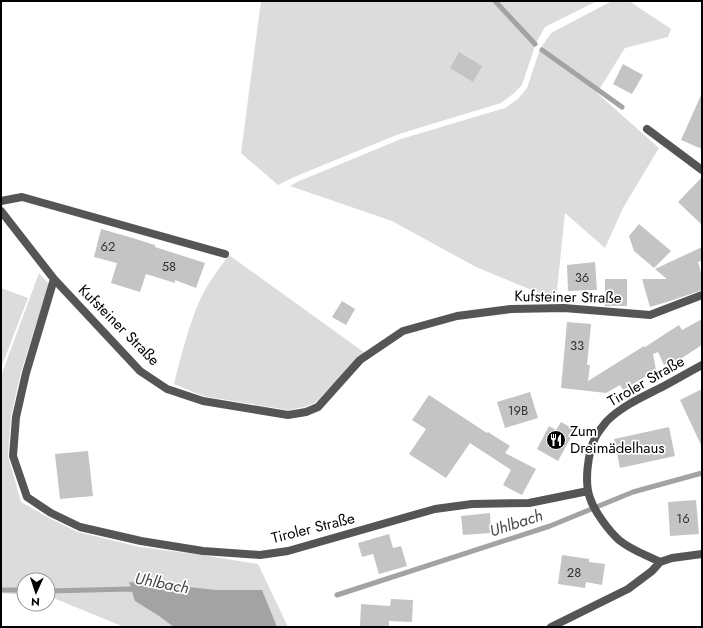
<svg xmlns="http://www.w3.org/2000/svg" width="703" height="628" font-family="Jost,sans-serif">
<rect width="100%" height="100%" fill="#fff"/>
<path fill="#dcdcdc" d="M 261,1 L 597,1 L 545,27 L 536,43 L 522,85 L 513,94 L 501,103 L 399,134 L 294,177 L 278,185 L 241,153 Z
M 612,1 L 629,1 L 671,29 L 668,37 L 625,48 L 597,93 L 659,148 L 623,208 L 605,248 L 565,213 L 556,300 L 476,267 L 392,221 L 290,186 L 297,182 L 401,139 L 505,108 L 518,99 L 527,88 L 540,49 L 551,33 Z
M 229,255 L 365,353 L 358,358 L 315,403 L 304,407 L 288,410 L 203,396 L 174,384 C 181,356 188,328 199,302 C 206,285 219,269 229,255 Z
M 39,273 L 49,284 L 21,372 L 11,416 L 8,456 L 21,502 L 49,518 L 78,532 L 140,547 L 202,555 L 258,564 L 288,627 L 124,627 L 51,597 L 48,597 L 48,580 L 24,580 L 24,595 L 1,593 L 1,376 Z
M 1,288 L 28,298 L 1,368 Z"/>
<path fill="#a3a3a3" d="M 129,582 L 161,584 L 216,590 L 262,590 L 277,627 L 174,627 L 159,616 L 135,601 Z"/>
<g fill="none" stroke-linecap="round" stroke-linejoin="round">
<path stroke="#a3a3a3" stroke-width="5" d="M 495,1 L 535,44
M 542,50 L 622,107
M 1,590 L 24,590
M 48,591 L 131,589 L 137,590
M 337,595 L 550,526 L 633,492 L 702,473"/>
</g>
<path fill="#c4c4c4" d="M 459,52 L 482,66 L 473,82 L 450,68 Z
M 623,64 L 643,75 L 632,94 L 613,84 Z
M 702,93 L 702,149 L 681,140 Z
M 702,177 L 702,225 L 678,202 Z
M 639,224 L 671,251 L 654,268 L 634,251 L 629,236 Z
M 101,229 L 126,236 L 155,245 L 155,247 L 205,263 L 196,288 L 175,280 L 175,283 L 146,274 L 140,292 L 111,283 L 117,263 L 94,257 Z
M 702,247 L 702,261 L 698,262 L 702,275 L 702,290 L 670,301 L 650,307 L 642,279 L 667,279 L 655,269 Z
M 595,262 L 597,290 L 568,291 L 567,265 Z
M 605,279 L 627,279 L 627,306 L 605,306 Z
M 342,301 L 355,309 L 346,325 L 332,317 Z
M 702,319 L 702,345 L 674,363 L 672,360 L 664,365 L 658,352 L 653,354 L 656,370 L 623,390 L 620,385 L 606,393 L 561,388 L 567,322 L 591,324 L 587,365 L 590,365 L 588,381 L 644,346 L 645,347 L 679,325 L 682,330 Z
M 702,389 L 702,447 L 680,400 Z
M 530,392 L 538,418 L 505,428 L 497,402 Z
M 429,395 L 487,433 L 488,432 L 510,446 L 505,453 L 536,469 L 522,495 L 503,485 L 511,470 L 470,443 L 446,478 L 409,454 L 426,429 L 412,420 Z
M 561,422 L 575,430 L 558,461 L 537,449 L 549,426 L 556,430 Z
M 669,427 L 675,456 L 620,468 L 614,439 Z
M 88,451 L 93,496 L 60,499 L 55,454 Z
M 696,500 L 699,534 L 670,536 L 668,502 Z
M 490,513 L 491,533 L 463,535 L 461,516 Z
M 389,534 L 393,548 L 401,546 L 407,566 L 379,574 L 373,554 L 362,557 L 358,543 Z
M 562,555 L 589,559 L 589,562 L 605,564 L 602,585 L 586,582 L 585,588 L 558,584 Z
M 391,599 L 413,600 L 412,622 L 389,621 L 389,627 L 360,626 L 361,604 L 390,606 Z"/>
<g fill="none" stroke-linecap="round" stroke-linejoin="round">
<path stroke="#555" stroke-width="8" d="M 647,129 L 702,170
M 1,201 L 22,197 L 225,254
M 1,211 L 54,279 L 140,371 L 167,389 L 203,401 L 288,415 L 306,412 L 318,407 L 360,360 L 403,331 L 457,316 L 511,309 L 564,308 L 650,315 L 702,295
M 54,279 L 26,373 L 16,417 L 13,456 L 27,497 L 51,513 L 80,527 L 141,541 L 203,551 L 260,555 L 288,551 L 435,509 L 472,504 L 529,503 L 588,491
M 660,562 C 646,555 631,550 619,540 C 609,531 594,511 590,498 C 584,482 588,453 595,438 C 598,432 603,426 607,421 C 623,405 645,396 664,386 C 677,379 689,372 702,365
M 551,627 L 628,589 L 652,571 L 660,562 L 672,558 L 702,554"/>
</g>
<defs>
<g id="restaurant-disc" transform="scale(1)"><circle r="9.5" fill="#000" stroke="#fff"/><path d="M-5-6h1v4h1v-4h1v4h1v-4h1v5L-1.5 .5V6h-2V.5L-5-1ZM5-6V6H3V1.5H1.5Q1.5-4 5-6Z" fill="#fff"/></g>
</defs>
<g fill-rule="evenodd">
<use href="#restaurant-disc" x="556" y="440"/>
</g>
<g text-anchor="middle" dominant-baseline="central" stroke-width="3.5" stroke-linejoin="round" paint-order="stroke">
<g font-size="13" fill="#313131">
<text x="108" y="246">62</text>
<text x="169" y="266">58</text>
<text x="582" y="277">36</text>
<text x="577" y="345">33</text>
<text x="518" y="410">19B</text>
<text x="683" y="518">16</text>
<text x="574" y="572">28</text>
</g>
<g font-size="15" fill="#000" stroke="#fff">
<text transform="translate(568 297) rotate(1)">Kufsteiner Straße</text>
<text transform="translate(119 325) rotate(45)">Kufsteiner Straße</text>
<text transform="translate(646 381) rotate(-30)">Tiroler Straße</text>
<text transform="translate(313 528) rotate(-14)">Tiroler Straße</text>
</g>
<g font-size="15" fill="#000" stroke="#fff" text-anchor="start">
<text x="570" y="431">Zum<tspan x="570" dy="17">Dreimädelhaus</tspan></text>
</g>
<g font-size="16" font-style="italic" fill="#444" stroke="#fff">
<text transform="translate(516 523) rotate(-18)">Uhlbach</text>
<text transform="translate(162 583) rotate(11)">Uhlbach</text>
</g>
</g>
<rect width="703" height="628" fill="none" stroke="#000000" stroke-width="4"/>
<g transform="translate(36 592) rotate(183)"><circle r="19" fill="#ffffff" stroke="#999999"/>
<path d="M0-3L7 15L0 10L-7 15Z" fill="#000000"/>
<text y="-6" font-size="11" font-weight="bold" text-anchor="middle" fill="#000000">N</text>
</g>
</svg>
